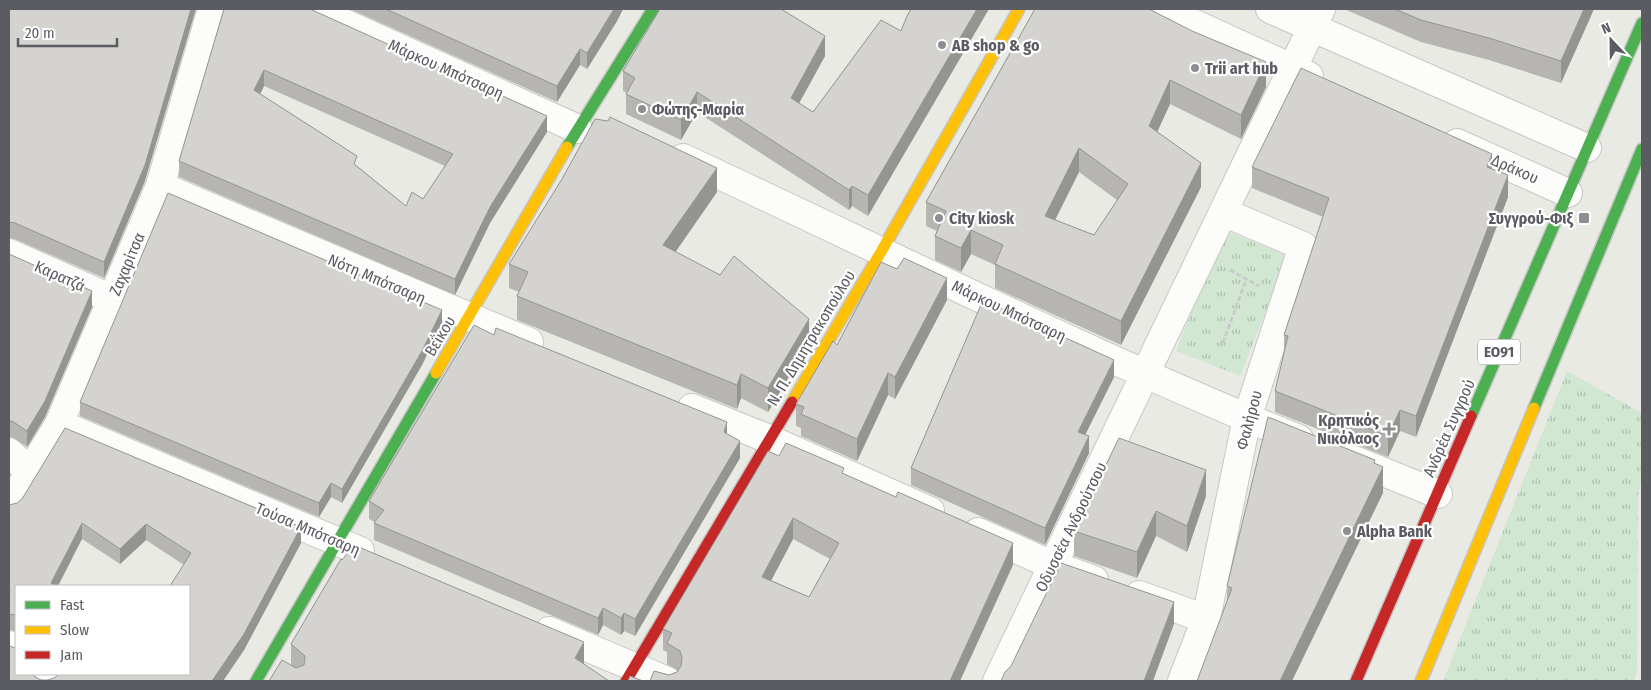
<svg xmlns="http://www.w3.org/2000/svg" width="1651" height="690" font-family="'Fira Sans Condensed',sans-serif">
<defs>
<pattern id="park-tufts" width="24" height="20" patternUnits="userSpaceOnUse" patternTransform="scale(1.25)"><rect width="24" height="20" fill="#d1e7d2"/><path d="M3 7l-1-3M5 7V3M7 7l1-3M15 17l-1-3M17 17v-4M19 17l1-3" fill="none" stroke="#adbeae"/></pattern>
</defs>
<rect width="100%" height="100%" fill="#eaeae4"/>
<path fill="url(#park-tufts)" d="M 1224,230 L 1288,256 L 1240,376 L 1176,351 Z
M 1567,371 L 1642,413 L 1642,477 L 1638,496 L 1637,670 L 1634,681 L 1443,681 Z"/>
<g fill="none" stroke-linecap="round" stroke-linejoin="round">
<g stroke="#c7c8c6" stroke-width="30">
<path id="street" d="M 313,9 L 578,129
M 1162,9 L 1309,76
M 1270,9 L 1587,148
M 1457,143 L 1568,193
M 683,158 C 888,253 1090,355 1299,439
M 160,186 L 529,342
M 9,253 L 112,299
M 692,408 L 769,439 L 930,511
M 59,424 L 360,551
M 9,452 L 29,471
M 1349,458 L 1438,494
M 9,506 L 59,424 L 160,186 L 212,9
M 978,532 L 1052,565 L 1094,580
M 1139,595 L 1206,619
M 549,631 L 667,681
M 9,645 L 16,649
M 40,674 L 46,681
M 997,681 L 1321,9
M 1182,681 L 1206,619 L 1247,418 L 1303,246 L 1223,212"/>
</g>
<g stroke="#c5c6c5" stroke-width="14">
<path id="fast" d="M 567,147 L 653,9
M 1534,408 L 1642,149
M 1471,416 L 1642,23
M 256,681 L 436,373"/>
</g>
<g stroke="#c5c6c5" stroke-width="14">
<path id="slow" d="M 436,373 L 567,147
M 792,402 L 881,252 L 1019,9
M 1421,681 L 1534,408"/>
</g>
<g stroke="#c5c6c5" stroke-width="14">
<path id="jam" d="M 626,681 L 792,402
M 1356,681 L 1471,416"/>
</g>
<path stroke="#c7ccca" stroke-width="3" stroke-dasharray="5 2.5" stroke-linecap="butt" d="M 1230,270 L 1259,286
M 1223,343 L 1246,280"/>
<use href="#street" stroke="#fcfcfb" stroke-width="28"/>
<use href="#fast" stroke="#4caf50" stroke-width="11"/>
<use href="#slow" stroke="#ffc107" stroke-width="11"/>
<use href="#jam" stroke="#c62828" stroke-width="11"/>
</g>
<path fill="#b6b5b2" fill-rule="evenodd" d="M 9,9 L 145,181 L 104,278 L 15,239 L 9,238 Z
M 224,9 L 547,132 L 490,223 L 455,295 L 179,177 L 179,161 ZM 264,86 L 445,166 L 423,199 L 406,206 L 357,166 L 260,94 Z
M 350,9 L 623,9 L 617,21 L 587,69 L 580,65 L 557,102 Z
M 1035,9 L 1266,87 L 1241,139 L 1170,104 L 1157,131 L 1201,187 L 1121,345 L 995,288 L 995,265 L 971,254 L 961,272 L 935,260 L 935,236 L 937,231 L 926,226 L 926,202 ZM 1079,172 L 1117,200 L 1094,235 L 1055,220 Z
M 1344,9 L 1594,9 L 1561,83 L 1489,60 L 1421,42 Z
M 881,20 L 868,216 L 852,206 L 849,210 L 697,112 L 681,140 L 626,114 L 626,94 L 627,93 L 623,91 L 623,71 L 825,56 L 799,103 L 813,112 Z
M 1252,167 L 1492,169 L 1508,197 L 1416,437 L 1400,431 L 1388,457 L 1275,412 L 1275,391 L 1284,355 L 1284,335 L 1323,217 L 1252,188 Z
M 717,192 L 675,252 L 809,343 L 768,412 L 741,398 L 737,409 L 517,320 L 517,296 L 519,292 L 509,288 L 509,264 Z
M 9,254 L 92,307 L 45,417 L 27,447 L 12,437 L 9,437 Z
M 947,300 L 895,399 L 888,395 L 857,461 L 801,436 L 801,428 L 796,426 L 796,404 L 837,345 Z
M 442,323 L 422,365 L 342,503 L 331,497 L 319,517 L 80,416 L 80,402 Z
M 494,335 L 727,434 L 740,458 L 635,636 L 624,631 L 621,635 L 603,625 L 598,635 L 374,540 L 374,523 L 375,522 L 369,519 L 369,501 Z
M 1114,377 L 1085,435 L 1089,453 L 1045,545 L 911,485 L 911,468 Z
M 779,456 L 844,474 L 1013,565 L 669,675 L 678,671 L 667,664 L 667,652 L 663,650 L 663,629 ZM 793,539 L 830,559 L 809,597 L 771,580 Z
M 1375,463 L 1383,493 L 1227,602 L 1227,586 Z
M 1206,496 L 1187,552 L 1156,536 L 1137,578 L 1074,556 L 1074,531 Z
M 9,505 L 301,543 L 244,650 L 223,681 L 9,681 L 34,676 L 41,680 L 48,680 L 189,674 L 184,565 L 146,540 L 120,564 L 82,539 L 16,586 L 16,631 L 9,630 Z
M 291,644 L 584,663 L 583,664 L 269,681 L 291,665 Z"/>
<path fill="#949491" d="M 191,9 L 196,9 L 145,181 L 104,278 L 104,262 Z
M 614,9 L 623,9 L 617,21 L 587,69 L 587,53 Z
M 977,9 L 989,9 L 868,216 L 868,195 Z
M 1584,9 L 1594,9 L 1561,83 L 1561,61 Z
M 825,36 L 825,56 L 791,118 L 791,98 Z
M 580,49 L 580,65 L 557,102 L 557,86 Z
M 1266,62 L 1266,87 L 1241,139 L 1241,115 Z
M 264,70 L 264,86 L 254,106 L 254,90 Z
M 1170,80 L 1170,104 L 1149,150 L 1149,126 Z
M 697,92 L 697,112 L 681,140 L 681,120 Z
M 547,116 L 547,132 L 490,223 L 455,295 L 455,279 L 490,207 Z
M 1079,148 L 1079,172 L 1045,240 L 1045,216 Z
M 1492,154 L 1492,176 L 1487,167 Z
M 1201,163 L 1201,187 L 1121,345 L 1121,321 Z
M 717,168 L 717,192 L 663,270 L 663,245 Z
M 1508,175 L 1508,197 L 1416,437 L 1416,416 Z
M 852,186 L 852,206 L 849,210 L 849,190 Z
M 971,230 L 971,254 L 961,272 L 961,248 Z
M 947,278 L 947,300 L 895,399 L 895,377 Z
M 92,291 L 92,307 L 45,417 L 27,447 L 27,431 Z
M 442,310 L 442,323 L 422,365 L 342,503 L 342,489 Z
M 809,319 L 809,343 L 768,412 L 768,388 Z
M 1114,360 L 1114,377 L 1078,449 L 1078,432 Z
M 888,373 L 888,395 L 857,461 L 857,439 Z
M 741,374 L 741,398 L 737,409 L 737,385 Z
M 1400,410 L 1400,431 L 1388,457 L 1388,436 Z
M 727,422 L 727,439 L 724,432 Z
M 1089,436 L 1089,453 L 1045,545 L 1045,528 Z
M 740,441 L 740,458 L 635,636 L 635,619 Z
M 10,458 L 10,474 L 9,477 L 9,461 Z
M 1375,460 L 1375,483 L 1383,467 L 1383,493 L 1292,681 L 1280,681 Z
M 1206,470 L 1206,496 L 1187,552 L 1187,526 Z
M 331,483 L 331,497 L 319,517 L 319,503 Z
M 1156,511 L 1156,536 L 1137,578 L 1137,552 Z
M 793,518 L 793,539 L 762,598 L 762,577 Z
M 82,523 L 82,539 L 58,586 L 51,586 L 51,583 Z
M 146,524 L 146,540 L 120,564 L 120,549 Z
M 301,527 L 301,543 L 244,650 L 223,681 L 212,681 Z
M 1013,543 L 1013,565 L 960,681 L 950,681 Z
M 1174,602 L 1174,624 L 1153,681 L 1144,681 Z
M 603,608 L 603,625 L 598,635 L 598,618 Z
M 624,613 L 624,631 L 621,635 L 621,618 Z
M 584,642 L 584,663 L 575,679 L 575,658 Z"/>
<path fill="#d4d3cf" stroke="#949491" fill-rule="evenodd" d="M 9,9 L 191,9 L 145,165 L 104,262 L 15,223 L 9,222 Z
M 224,9 L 310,9 L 547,116 L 490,207 L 455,279 L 179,161 ZM 264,70 L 453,154 L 423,199 L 412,192 L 406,206 L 354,164 L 357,156 L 254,90 Z
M 386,9 L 614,9 L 587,53 L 580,49 L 557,86 Z
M 660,9 L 781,9 L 825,36 L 791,98 L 813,112 L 881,20 L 901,31 L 907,16 L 911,9 L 977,9 L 868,195 L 852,186 L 849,190 L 697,92 L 681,120 L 626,94 L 635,78 L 623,71 Z
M 1035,9 L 1149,9 L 1192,31 L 1266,62 L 1241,115 L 1170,80 L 1149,126 L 1201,163 L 1121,321 L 995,264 L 1003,245 L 971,230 L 961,248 L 935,236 L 946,211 L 926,202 ZM 1079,148 L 1128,184 L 1094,235 L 1045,216 Z
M 1395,9 L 1584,9 L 1561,61 L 1489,38 L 1421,20 Z
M 1301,68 L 1492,154 L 1487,167 L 1508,175 L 1416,416 L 1400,410 L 1388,436 L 1275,391 L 1288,336 L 1284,335 L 1329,198 L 1252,167 Z
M 610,117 L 717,168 L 663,245 L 720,275 L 734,256 L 809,319 L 768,388 L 741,374 L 737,385 L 517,296 L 528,272 L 509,264 L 562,179 L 595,119 L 608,121 Z
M 168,193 L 442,310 L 422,351 L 342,489 L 331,483 L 319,503 L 80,402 Z
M 9,254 L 92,291 L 45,401 L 27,431 L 12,421 L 9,421 Z
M 904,258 L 947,278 L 895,377 L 888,373 L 857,439 L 801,414 L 804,407 L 796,404 L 833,341 L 837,345 L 881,262 L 897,269 Z
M 983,300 L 1114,360 L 1078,432 L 1089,436 L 1045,528 L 911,468 Z
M 474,325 L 494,335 L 496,328 L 727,422 L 724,432 L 740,441 L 635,619 L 624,613 L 621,618 L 603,608 L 598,618 L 374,523 L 384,510 L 369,501 Z
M 1268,417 L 1375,460 L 1374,463 L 1383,467 L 1280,681 L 1197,681 L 1232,588 L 1227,586 Z
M 65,428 L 301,527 L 244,634 L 212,681 L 9,681 L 9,646 L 16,648 L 16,674 L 33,674 L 34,676 L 41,680 L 48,680 L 56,677 L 58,674 L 189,674 L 189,586 L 170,586 L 191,553 L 146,524 L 120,549 L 82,523 L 51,583 L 55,586 L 16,586 L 16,615 L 9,614 L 9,505 L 17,503 L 22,499 Z
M 1119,438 L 1206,470 L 1187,526 L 1156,511 L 1137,552 L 1074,531 Z
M 786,443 L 844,468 L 842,473 L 896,497 L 898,492 L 1013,543 L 950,681 L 650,681 L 654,671 L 669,675 L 677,672 L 681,666 L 682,658 L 680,651 L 667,643 L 672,633 L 663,629 L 768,451 L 779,456 ZM 793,518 L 839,543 L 809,597 L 762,577 Z
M 354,545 L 584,642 L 575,658 L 609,681 L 269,681 L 282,660 L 296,668 L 304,665 L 305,656 L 291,644 L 341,559 L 342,560 Z
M 1061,563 L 1174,602 L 1144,681 L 1001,681 L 1005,672 L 1011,666 Z
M 630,676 L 643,681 L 628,681 Z"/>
<g fill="#8c8e90" stroke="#fff" stroke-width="2">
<circle cx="942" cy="45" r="5"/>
<circle cx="1195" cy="68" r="5"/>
<circle cx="642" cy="109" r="5"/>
<circle cx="939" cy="218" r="5"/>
<rect x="1578" y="212" width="12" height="12" rx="2.5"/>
<path d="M1386.5 421.5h5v5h5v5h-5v5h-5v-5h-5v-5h5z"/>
<circle cx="1347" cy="531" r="5"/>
</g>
<g text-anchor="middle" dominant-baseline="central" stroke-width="4.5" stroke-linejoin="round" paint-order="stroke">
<rect fill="#fff" stroke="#8c8d91" stroke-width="1" x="1478" y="339.5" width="42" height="25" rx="4"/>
<g font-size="15" font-weight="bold" fill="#5a5c62">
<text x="1499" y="352">ΕΟ91</text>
</g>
<g font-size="16" font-weight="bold" fill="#5a5c62" stroke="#fff" text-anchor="start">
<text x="952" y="45">AB shop &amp; go</text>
<text x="1205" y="68">Trii art hub</text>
<text x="652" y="109">Φώτης-Μαρία</text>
<text x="949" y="218">City kiosk</text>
<text x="1573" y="218" text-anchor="end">Συγγρού-Φιξ</text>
<text x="1379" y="420" text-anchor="end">Κρητικός<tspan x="1379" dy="18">Νικόλαος</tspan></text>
<text x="1357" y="531">Alpha Bank</text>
</g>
<g font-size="16" fill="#5a5c62" stroke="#fff">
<text transform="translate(446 69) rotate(24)">Μάρκου Μπότσαρη</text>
<text transform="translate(1515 169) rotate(24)">Δράκου</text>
<text transform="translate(127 264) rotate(-67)">Ζαχαρίτσα</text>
<text transform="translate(60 276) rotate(24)">Καρατζά</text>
<text transform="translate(377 279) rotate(23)">Νότη Μπότσαρη</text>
<text transform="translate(1009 311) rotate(25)">Μάρκου Μπότσαρη</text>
<text transform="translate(440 336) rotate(-59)">Βεΐκου</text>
<text transform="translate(811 338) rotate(-59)">Ν. Π. Δημητρακοπούλου</text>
<text transform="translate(1249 420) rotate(-75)">Φαλήρου</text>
<text transform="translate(1449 428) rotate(-66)">Ανδρέα Συγγρού</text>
<text transform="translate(1071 527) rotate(-64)">Οδυσσέα Ανδρούτσου</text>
<text transform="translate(308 529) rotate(23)">Τούσα Μπότσαρη</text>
</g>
</g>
<rect width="1651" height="690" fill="none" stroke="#5a5c62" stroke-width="20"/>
<rect x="15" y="585" width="175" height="90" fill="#ffffff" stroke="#bdbec0"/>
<rect x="25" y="601" width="25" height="8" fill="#4caf50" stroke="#bdbec0"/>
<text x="60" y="610" font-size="15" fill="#5a5c62">Fast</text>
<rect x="25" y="626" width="25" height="8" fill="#ffc107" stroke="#bdbec0"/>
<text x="60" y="635" font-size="15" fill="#5a5c62">Slow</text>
<rect x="25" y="651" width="25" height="8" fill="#c62828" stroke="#bdbec0"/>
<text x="60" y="660" font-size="15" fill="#5a5c62">Jam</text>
<g transform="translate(1611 40) rotate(338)" stroke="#ffffff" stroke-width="4" paint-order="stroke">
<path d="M0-4L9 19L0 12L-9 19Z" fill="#5a5c62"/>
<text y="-8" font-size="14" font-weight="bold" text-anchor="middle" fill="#5a5c62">N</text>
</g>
<path d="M18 38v8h99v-8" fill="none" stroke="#5a5c62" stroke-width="2.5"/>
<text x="25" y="38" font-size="15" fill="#5a5c62" stroke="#ffffff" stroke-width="4" paint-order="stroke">20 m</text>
</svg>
